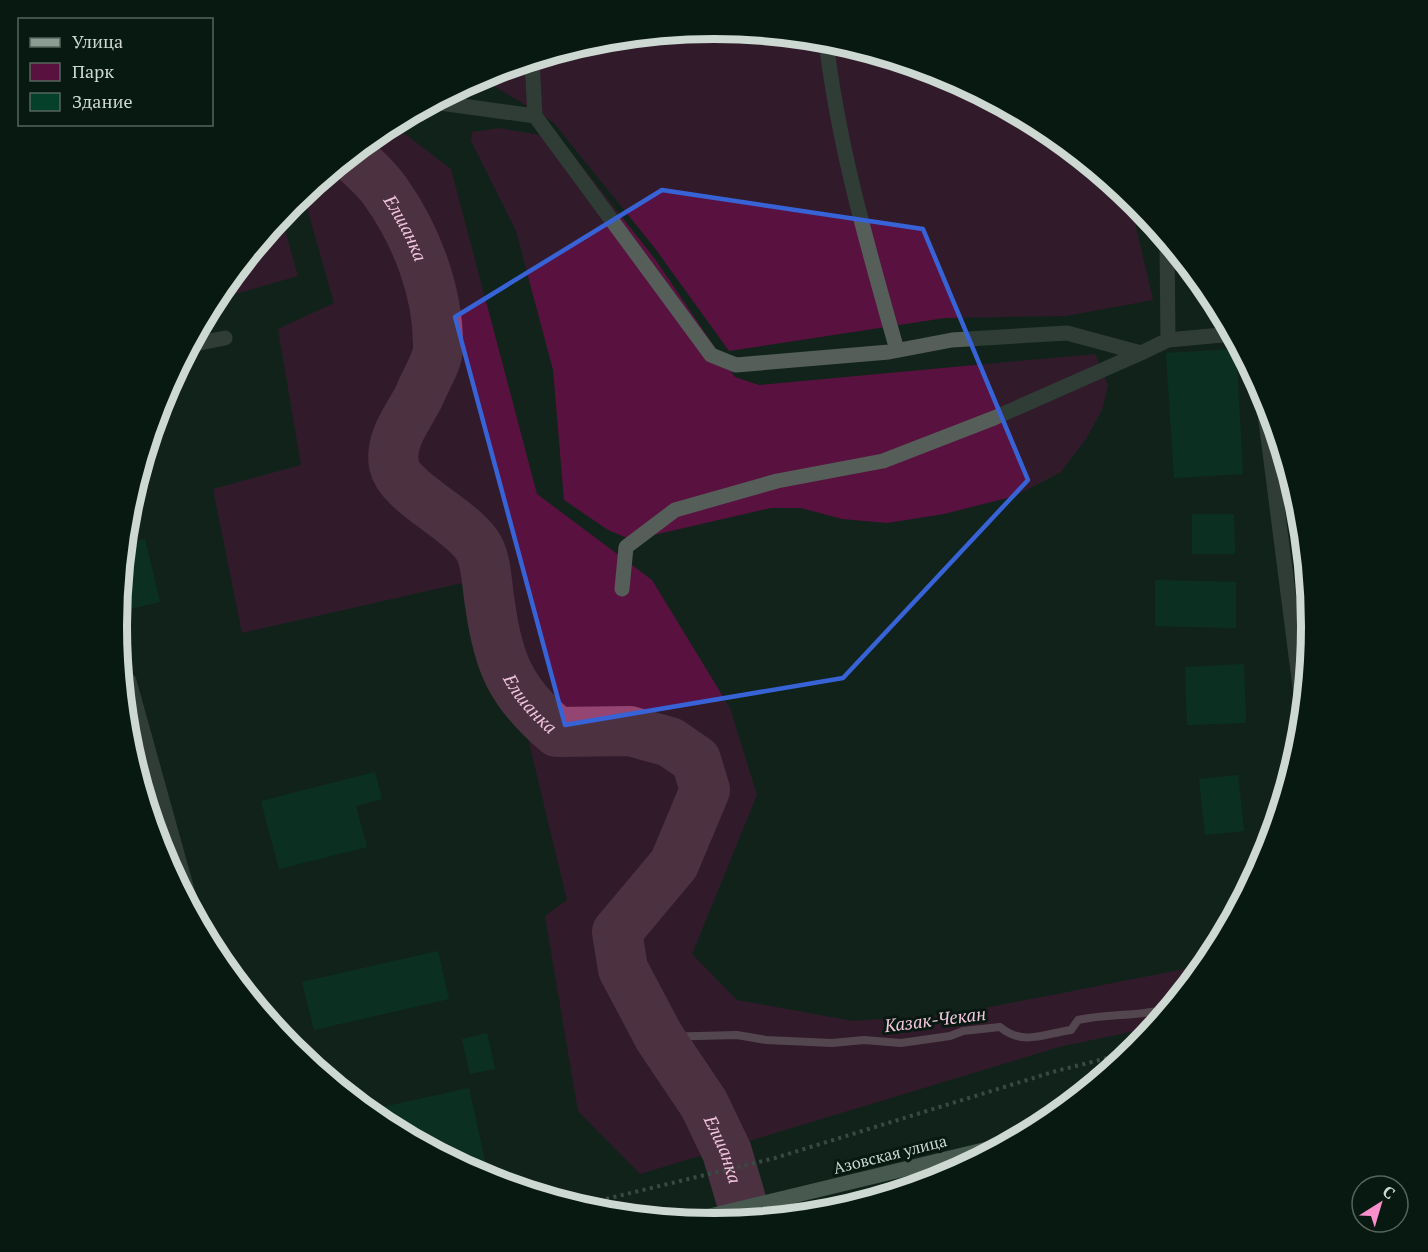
<svg xmlns="http://www.w3.org/2000/svg" width="1428" height="1252" font-family="'PT Serif',serif">
<rect width="100%" height="100%" fill="#11231a"/>
<path fill="#59123f" d="M 714,29 L 831,40 L 943,74 L 1046,129 L 1129,197 L 1153,300 L 1066,316 L 945,318 L 729,351 L 654,247 L 553,122 L 491,84 L 468,83 L 486,74 L 598,40 Z
M 392,124 L 451,169 L 537,494 L 652,580 L 730,708 L 757,795 L 692,954 L 737,1000 L 853,1021 L 954,1014 L 1205,965 L 1154,1027 L 1059,1047 L 640,1174 L 578,1111 L 545,916 L 567,900 L 489,577 L 242,633 L 213,489 L 301,465 L 278,329 L 334,303 L 303,194 Z
M 500,128 L 546,136 L 567,147 L 655,259 L 735,377 L 759,385 L 1095,354 L 1108,385 L 1102,410 L 1086,439 L 1061,472 L 1015,496 L 944,514 L 887,523 L 842,519 L 801,508 L 771,508 L 632,540 L 608,530 L 564,500 L 553,370 L 516,231 L 471,141 L 472,132 Z
M 281,216 L 298,276 L 214,300 L 217,294 Z"/>
<g fill="none" stroke-linecap="round" stroke-linejoin="round">
<path stroke="#a5718e" stroke-width="8" d="M 659,1037 L 737,1035 L 766,1040 L 832,1043 L 864,1040 L 901,1043 L 950,1036 L 963,1031 L 1000,1027 C 1023,1046 1043,1034 1071,1030 L 1078,1020 C 1109,1013 1140,1017 1170,1008"/>
<path stroke="#944572" stroke-width="50" id="s1" d="M 350,155 C 362,166 376,178 385,191 C 416,234 439,293 438,348 C 438,361 425,381 420,394 C 410,416 389,438 394,465 C 400,494 466,521 480,550 C 487,565 487,588 490,604 C 498,663 511,693 557,732 L 630,731 L 670,742 L 696,760 L 705,790 L 674,864 L 617,932 L 623,969 L 659,1037 L 704,1104 L 727,1152 L 747,1220"/>
</g>
<path fill="#05412a" d="M 1236,349 L 1243,474 L 1174,478 L 1166,353 Z
M 1192,514 L 1234,514 L 1235,554 L 1192,554 Z
M 145,539 L 160,602 L 118,612 L 125,543 Z
M 1155,580 L 1236,582 L 1236,628 L 1155,626 Z
M 1244,664 L 1246,723 L 1187,725 L 1185,667 Z
M 375,772 L 382,799 L 356,806 L 367,847 L 279,869 L 261,801 Z
M 1238,775 L 1244,831 L 1205,835 L 1199,779 Z
M 438,951 L 449,999 L 314,1030 L 302,982 Z
M 487,1033 L 495,1069 L 470,1074 L 462,1039 Z
M 469,1088 L 489,1179 L 382,1123 L 370,1113 L 369,1110 Z"/>
<g fill="none" stroke-linecap="round" stroke-linejoin="round">
<path stroke="#6c7b73" stroke-width="4" stroke-dasharray="3 4.5" stroke-linecap="butt" d="M 577,1206 L 775,1158 L 1056,1071 L 1132,1052"/>
<path stroke="#555e59" stroke-width="15" d="M 826,40 C 838,145 868,248 897,350
M 532,60 L 535,116 L 711,355 L 736,365 L 889,352 L 952,340 L 1067,333 L 1141,353 L 1168,340 L 1232,334
M 433,102 L 535,116
M 1167,241 L 1168,340
M 190,345 L 225,338
M 1262,390 L 1303,710
M 622,589 L 626,547 L 675,510 L 777,481 L 883,461 L 994,418 L 1141,353
M 122,682 L 129,681 L 194,915"/>
<path stroke="#8c9e93" stroke-width="15" d="M 689,1221 L 1004,1145"/>
</g>
<path d="M0 0H1428V1252H0ZM 662,190 L 923,229 L 1028,480 L 843,678 L 565,725 L 455,317 Z" fill="#11231a" fill-opacity=".55" fill-rule="evenodd"/>
<path fill="none" stroke="#3763d7" stroke-width="4.5" stroke-linejoin="round" d="M 662,190 L 923,229 L 1028,480 L 843,678 L 565,725 L 455,317 Z"/>
<g text-anchor="middle" dominant-baseline="central" stroke-width="6" stroke-linejoin="round" paint-order="stroke">
<g font-size="16" fill="#ccd8d1" stroke="#071911">
<text transform="translate(890 1154) rotate(-14)">Азовская улица</text>
</g>
<g font-size="18" font-style="italic" fill="#f2c5dc" stroke="#071911">
<text stroke="none"><textPath href="#s1" startOffset="93">Елшанка</textPath></text>
<text stroke="none"><textPath href="#s1" startOffset="633">Елшанка</textPath></text>
<text transform="translate(935 1019) rotate(-7)">Казак-Чекан</text>
<text stroke="none"><textPath href="#s1" startOffset="1263">Елшанка</textPath></text>
</g>
</g>
<path d="M0 0H1428V1252H0ZM127 626a587 587 0 1 1 1174 0a587 587 0 1 1-1174 0Z" fill="#071911" fill-rule="evenodd"/>
<path fill="none" stroke="#ccd8d1" stroke-width="8" d="M127 626a587 587 0 1 1 1174 0a587 587 0 1 1-1174 0Z"/>
<rect x="18" y="18" width="195" height="108" fill="#071911" stroke="#56655e" stroke-width="1.5"/>
<rect x="30" y="38" width="30" height="9" fill="#8c9e93" stroke="#56655e" stroke-width="1.5"/>
<text x="72" y="48" font-size="18" fill="#ccd8d1">Улица</text>
<rect x="30" y="63" width="30" height="18" fill="#59123f" stroke="#56655e" stroke-width="1.5"/>
<text x="72" y="78" font-size="18" fill="#ccd8d1">Парк</text>
<rect x="30" y="93" width="30" height="18" fill="#05412a" stroke="#56655e" stroke-width="1.5"/>
<text x="72" y="108" font-size="18" fill="#ccd8d1">Здание</text>
<g transform="translate(1380 1204) rotate(37)"><circle r="28" fill="#071911" stroke="#56655e" stroke-width="1.5"/>
<path d="M0-4.5L10 22L0 15L-10 22Z" fill="#f98fca"/>
<text y="-9" font-size="16" font-weight="bold" text-anchor="middle" fill="#ccd8d1">С</text>
</g>
</svg>
